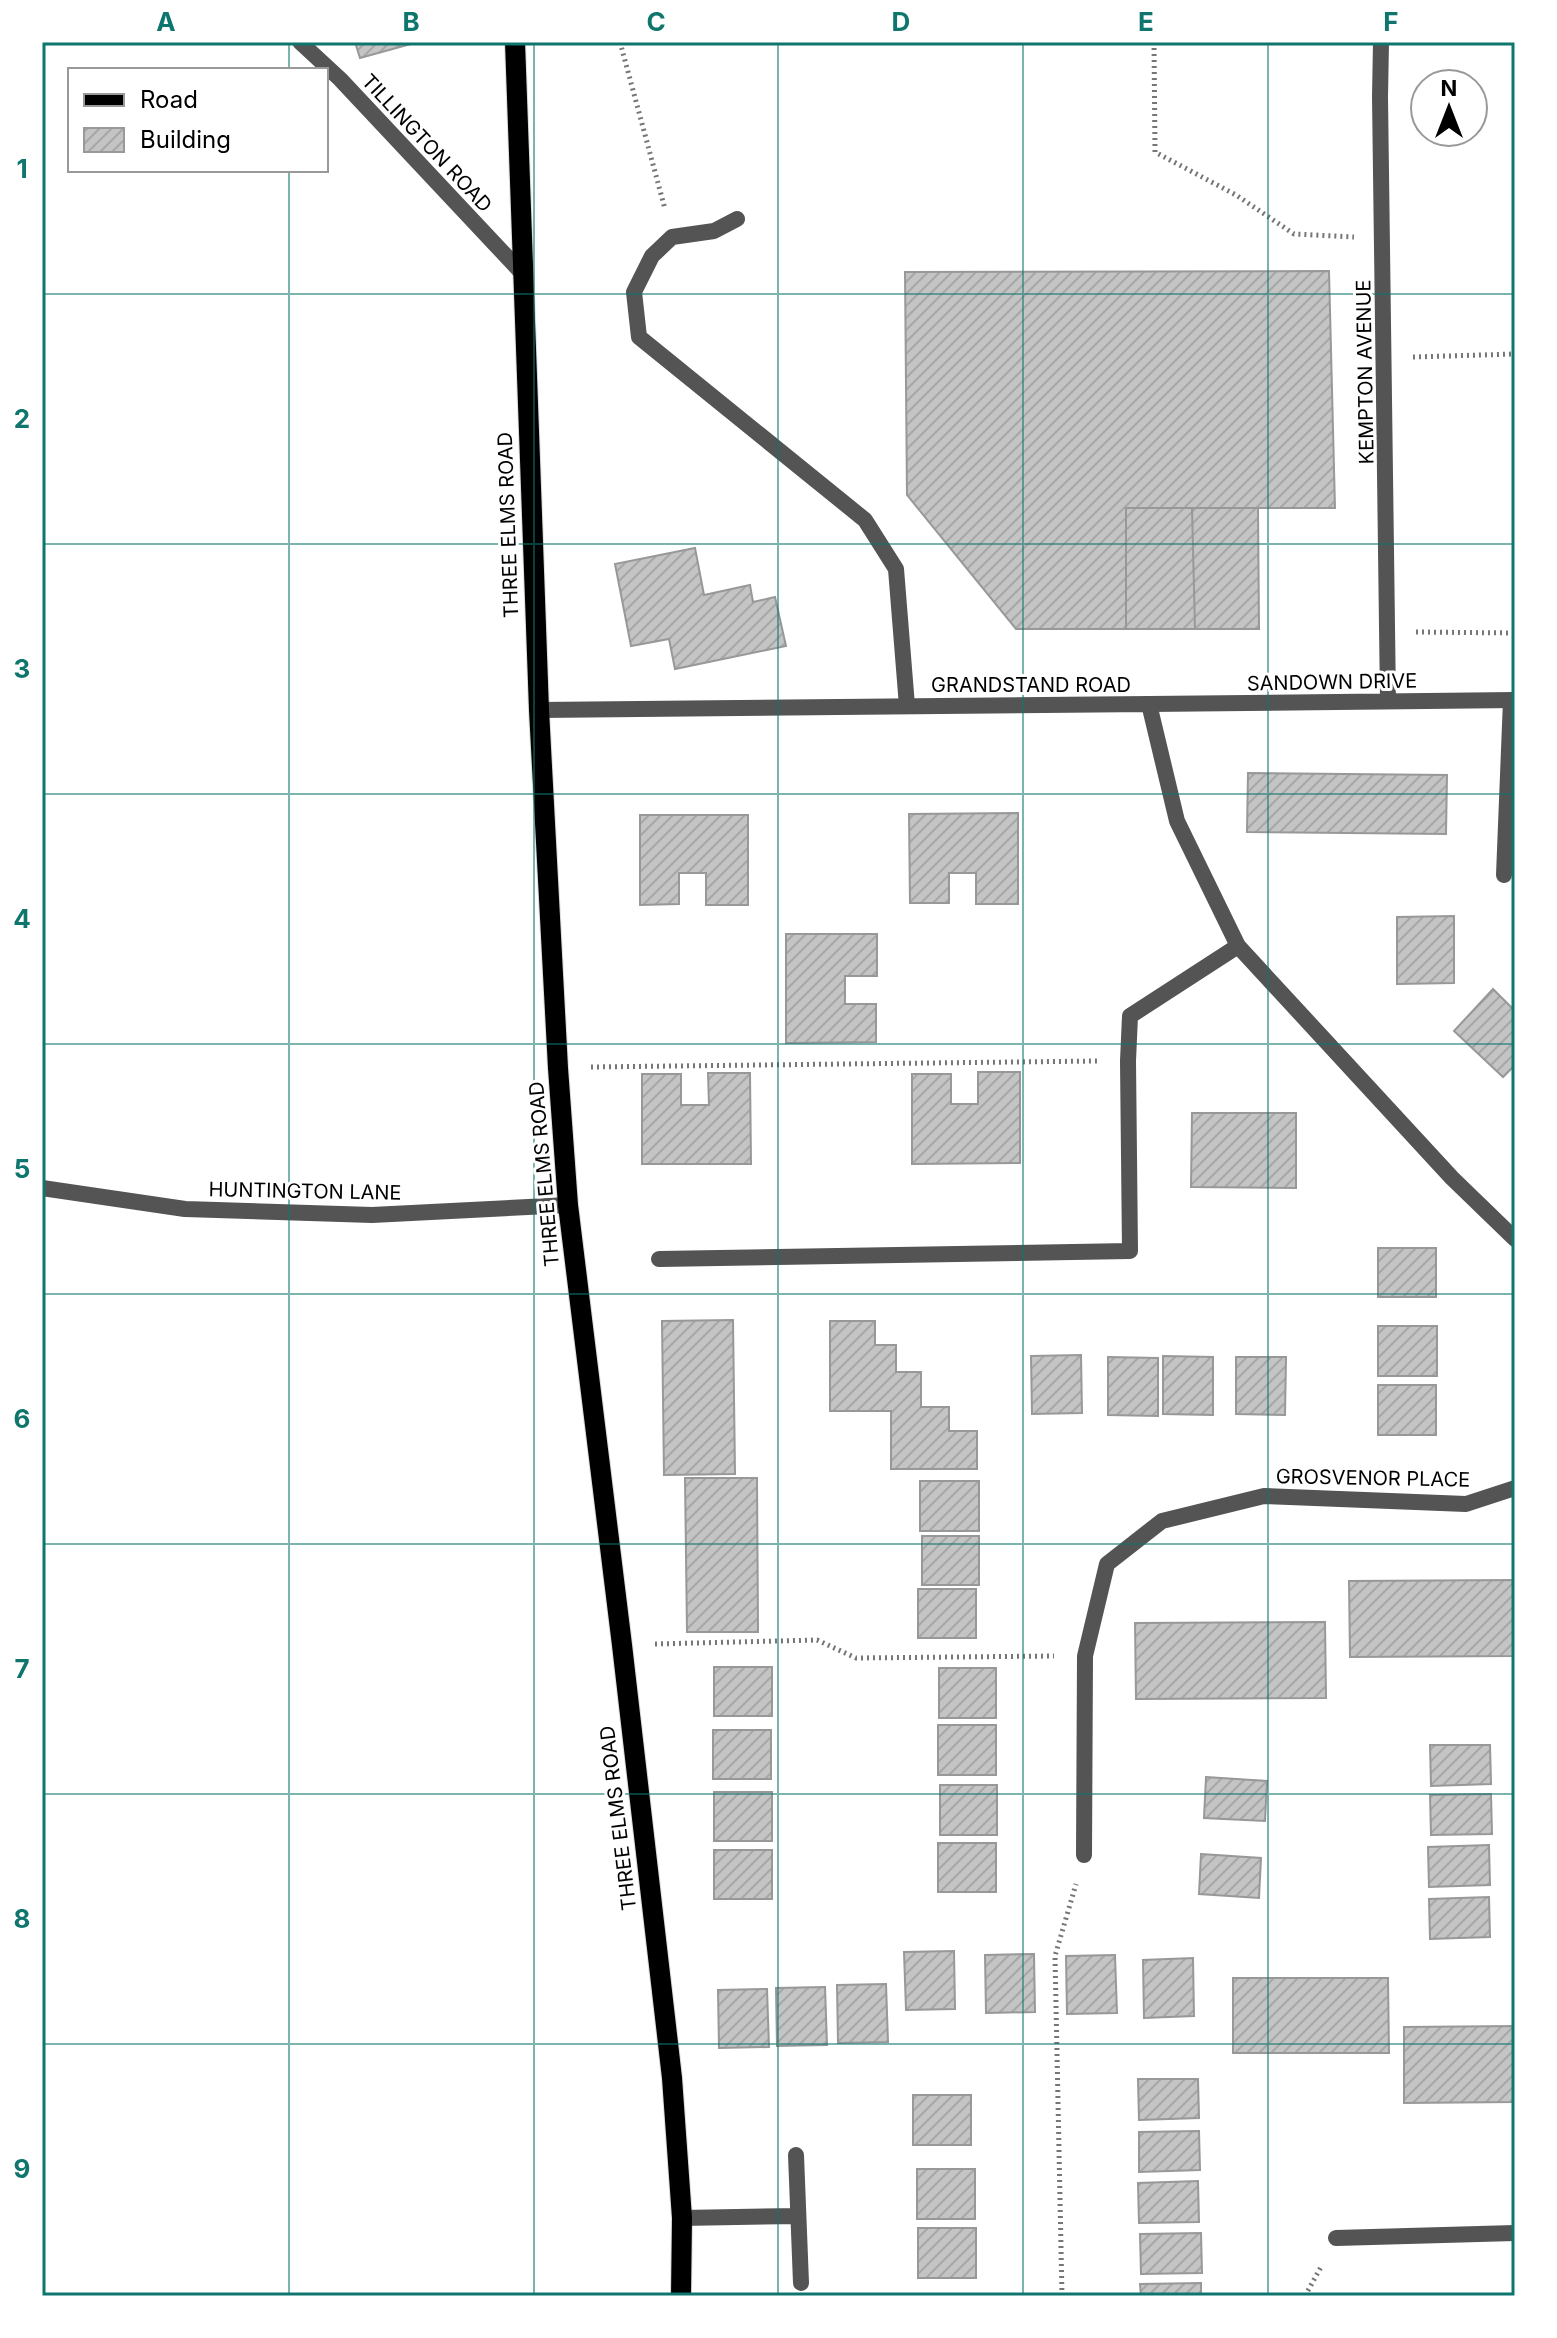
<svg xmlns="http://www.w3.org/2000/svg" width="1557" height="2338" font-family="Inter,sans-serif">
<defs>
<pattern id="building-hatch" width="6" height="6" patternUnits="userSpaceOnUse" patternTransform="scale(2)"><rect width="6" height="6" fill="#c4c4c4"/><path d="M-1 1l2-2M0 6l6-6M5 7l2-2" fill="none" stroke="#a7a7a7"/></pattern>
</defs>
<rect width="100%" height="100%" fill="#fff"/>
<path fill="url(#building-hatch)" stroke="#989898" stroke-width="2" d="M 355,42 L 418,42 L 360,58 Z
M 1329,271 L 1335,508 L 1126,508 L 1126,629 L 1016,629 L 907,495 L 905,272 Z
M 1126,508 L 1192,508 L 1195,629 L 1126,629 Z
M 1192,508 L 1258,508 L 1259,629 L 1195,629 Z
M 695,548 L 704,595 L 750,585 L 753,602 L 775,597 L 786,646 L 675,669 L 669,639 L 631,646 L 615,564 Z
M 1248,773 L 1447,775 L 1446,834 L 1247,832 Z
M 1018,813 L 1018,904 L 976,904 L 976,873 L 949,873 L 949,903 L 910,903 L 909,814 Z
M 640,815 L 748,815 L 748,905 L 706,905 L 706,873 L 679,873 L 679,904 L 640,905 Z
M 1454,916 L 1454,983 L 1397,984 L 1397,917 Z
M 786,934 L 877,934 L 877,976 L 845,976 L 845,1004 L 876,1004 L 876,1042 L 786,1043 Z
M 1493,989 L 1515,1011 L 1515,1065 L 1503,1077 L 1454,1031 Z
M 978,1072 L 1020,1072 L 1020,1163 L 912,1164 L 912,1074 L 951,1074 L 951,1104 L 978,1104 Z
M 708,1073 L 750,1073 L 751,1164 L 642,1164 L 642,1074 L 681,1074 L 681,1105 L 709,1105 Z
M 1192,1113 L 1296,1113 L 1296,1188 L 1191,1187 Z
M 1378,1248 L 1436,1248 L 1436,1297 L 1378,1297 Z
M 733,1320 L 735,1474 L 664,1475 L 662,1321 Z
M 830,1321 L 875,1321 L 875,1345 L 896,1345 L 896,1372 L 921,1372 L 921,1407 L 949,1407 L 949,1431 L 977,1431 L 977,1469 L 891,1469 L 891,1411 L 830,1411 Z
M 1378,1326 L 1437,1326 L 1437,1376 L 1378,1376 Z
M 1081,1355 L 1082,1413 L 1032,1414 L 1031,1356 Z
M 1163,1356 L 1213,1357 L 1213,1415 L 1163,1414 Z
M 1108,1357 L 1158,1358 L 1158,1416 L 1108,1415 Z
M 1236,1357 L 1286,1357 L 1285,1415 L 1236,1414 Z
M 1378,1385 L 1436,1385 L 1436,1435 L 1378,1435 Z
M 685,1478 L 757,1478 L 758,1632 L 687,1632 Z
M 920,1481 L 979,1481 L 979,1531 L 920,1531 Z
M 922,1536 L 979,1536 L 979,1585 L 922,1585 Z
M 1515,1580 L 1515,1656 L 1350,1657 L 1349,1581 Z
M 918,1589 L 976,1589 L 976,1638 L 918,1638 Z
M 1325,1622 L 1326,1698 L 1136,1699 L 1135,1623 Z
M 714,1667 L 772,1667 L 772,1716 L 714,1716 Z
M 939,1668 L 996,1668 L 996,1718 L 939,1718 Z
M 938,1725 L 996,1725 L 996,1775 L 938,1775 Z
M 713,1730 L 771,1730 L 771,1779 L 713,1779 Z
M 1430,1745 L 1490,1745 L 1491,1784 L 1431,1786 Z
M 1206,1777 L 1267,1781 L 1265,1821 L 1204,1818 Z
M 940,1785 L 997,1785 L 997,1835 L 940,1835 Z
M 714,1792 L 772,1792 L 772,1841 L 714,1841 Z
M 1491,1794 L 1492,1834 L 1431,1835 L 1430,1795 Z
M 938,1843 L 996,1843 L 996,1892 L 938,1892 Z
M 1489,1845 L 1490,1885 L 1429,1887 L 1428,1847 Z
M 714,1850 L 772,1850 L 772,1899 L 714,1899 Z
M 1201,1854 L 1261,1858 L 1259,1898 L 1199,1894 Z
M 1489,1897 L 1490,1937 L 1430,1939 L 1429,1899 Z
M 954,1951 L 955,2009 L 906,2010 L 904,1952 Z
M 1034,1954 L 1035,2012 L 986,2013 L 985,1955 Z
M 1115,1955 L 1117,2013 L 1067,2014 L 1066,1956 Z
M 1193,1958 L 1194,2016 L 1144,2018 L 1143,1960 Z
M 1233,1978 L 1388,1978 L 1389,2053 L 1233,2053 Z
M 886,1984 L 888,2042 L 838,2043 L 837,1985 Z
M 825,1987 L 827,2045 L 777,2046 L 776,1988 Z
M 767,1989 L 769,2047 L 719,2048 L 718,1990 Z
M 1515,2026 L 1515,2102 L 1404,2103 L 1404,2027 Z
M 1138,2079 L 1198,2079 L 1199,2118 L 1139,2120 Z
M 913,2095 L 971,2095 L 971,2145 L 913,2145 Z
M 1199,2131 L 1200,2170 L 1139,2172 L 1139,2132 Z
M 917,2169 L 975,2169 L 975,2219 L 917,2219 Z
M 1198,2181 L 1199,2222 L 1139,2223 L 1138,2183 Z
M 918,2228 L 976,2228 L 976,2278 L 918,2278 Z
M 1201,2233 L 1202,2273 L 1141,2274 L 1140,2234 Z
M 1201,2283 L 1201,2296 L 1141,2296 L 1140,2284 Z"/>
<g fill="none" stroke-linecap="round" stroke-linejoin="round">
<g stroke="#dbdbdb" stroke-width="22">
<path id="primary" d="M 515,42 L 539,710 L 558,1068 L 568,1205 L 622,1645 L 672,2078 L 682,2218 L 681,2296"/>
</g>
<path stroke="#767676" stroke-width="5" stroke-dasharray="2 4" stroke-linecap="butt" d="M 620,42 L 665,209
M 1154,42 L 1155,152 L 1236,195 L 1294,234 L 1354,237
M 1413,357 L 1515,354
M 1416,632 L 1515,633
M 591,1067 L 1097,1061
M 655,1644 L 817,1640 L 856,1658 L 1054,1656
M 1062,2296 L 1055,1956 L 1076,1884
M 1305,2296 L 1322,2265"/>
<path stroke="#545454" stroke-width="16" d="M 737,219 L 714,231 L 672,237 L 652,256 L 634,292 L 639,337 L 865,520 L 896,569 L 907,706
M 1504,875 L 1511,700
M 659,1259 L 1130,1251 L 1128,1061 L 1130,1016 L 1238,946"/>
<path stroke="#545454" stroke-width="16" d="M 1381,42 L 1380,97 L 1388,701
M 1149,704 L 1515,700
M 42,1188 L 185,1209 L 372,1215 L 568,1205
M 1084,1855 L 1085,1656 L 1107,1564 L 1162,1521 L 1264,1496 L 1466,1504 L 1515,1488
M 796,2155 L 801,2283
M 682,2218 L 798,2216
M 1336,2238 L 1515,2233"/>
<path stroke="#545454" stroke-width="16" d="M 300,42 L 340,79 L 523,274
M 539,710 L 1149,704 L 1177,821 L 1238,946 L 1452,1178 L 1515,1239"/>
<use href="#primary" stroke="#000" stroke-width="20"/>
</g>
<path fill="none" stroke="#0f766e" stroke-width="2" stroke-opacity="0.55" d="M 289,42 L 289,70M 534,42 L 534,2296M 778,42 L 778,2296M 1023,42 L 1023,2296M 1268,42 L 1268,2296M 289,170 L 289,2296M 42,294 L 1515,294M 42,544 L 1515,544M 42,794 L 1515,794M 42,1044 L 1515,1044M 42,1294 L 1515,1294M 42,1544 L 1515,1544M 42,1794 L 1515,1794M 42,2044 L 1515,2044"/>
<g text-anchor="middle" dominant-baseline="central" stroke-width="6" stroke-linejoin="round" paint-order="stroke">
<g font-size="20" fill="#000" stroke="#fff">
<text transform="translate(427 143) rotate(47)">TILLINGTON ROAD</text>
<text transform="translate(1365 372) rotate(-91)">KEMPTON AVENUE</text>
<text transform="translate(508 525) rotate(-92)">THREE ELMS ROAD</text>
<text transform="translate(1332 682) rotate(-1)">SANDOWN DRIVE</text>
<text x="1031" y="685">GRANDSTAND ROAD</text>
<text transform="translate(544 1174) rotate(-95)">THREE ELMS ROAD</text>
<text transform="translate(305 1191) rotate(1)">HUNTINGTON LANE</text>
<text transform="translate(1373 1478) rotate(1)">GROSVENOR PLACE</text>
<text transform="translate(618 1818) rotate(-97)">THREE ELMS ROAD</text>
</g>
</g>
<rect width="1557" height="2338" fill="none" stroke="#ffffff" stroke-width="88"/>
<rect x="68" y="68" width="260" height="104" fill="#ffffff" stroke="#999999" stroke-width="2"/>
<rect x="84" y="94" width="40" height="12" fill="#000000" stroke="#999999" stroke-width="2"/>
<text x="140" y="108" font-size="24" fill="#000000">Road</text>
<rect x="84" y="128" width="40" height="24" fill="url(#building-hatch)" stroke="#999999" stroke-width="2"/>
<text x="140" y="148" font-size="24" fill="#000000">Building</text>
<g transform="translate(1449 108)"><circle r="38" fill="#ffffff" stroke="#999999" stroke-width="2"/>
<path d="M0-6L14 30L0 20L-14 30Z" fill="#000000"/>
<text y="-12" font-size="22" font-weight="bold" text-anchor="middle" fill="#000000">N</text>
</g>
<rect x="44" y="44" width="1469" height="2250" fill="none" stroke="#0f766e" stroke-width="3"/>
<g font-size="26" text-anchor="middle" font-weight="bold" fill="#0f766e">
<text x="166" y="31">A</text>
<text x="411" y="31">B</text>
<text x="656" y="31">C</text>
<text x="901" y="31">D</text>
<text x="1146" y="31">E</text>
<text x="1391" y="31">F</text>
<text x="22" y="178">1</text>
<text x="22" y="428">2</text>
<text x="22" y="678">3</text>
<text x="22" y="928">4</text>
<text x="22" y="1178">5</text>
<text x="22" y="1428">6</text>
<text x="22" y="1678">7</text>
<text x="22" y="1928">8</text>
<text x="22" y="2178">9</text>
</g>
</svg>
